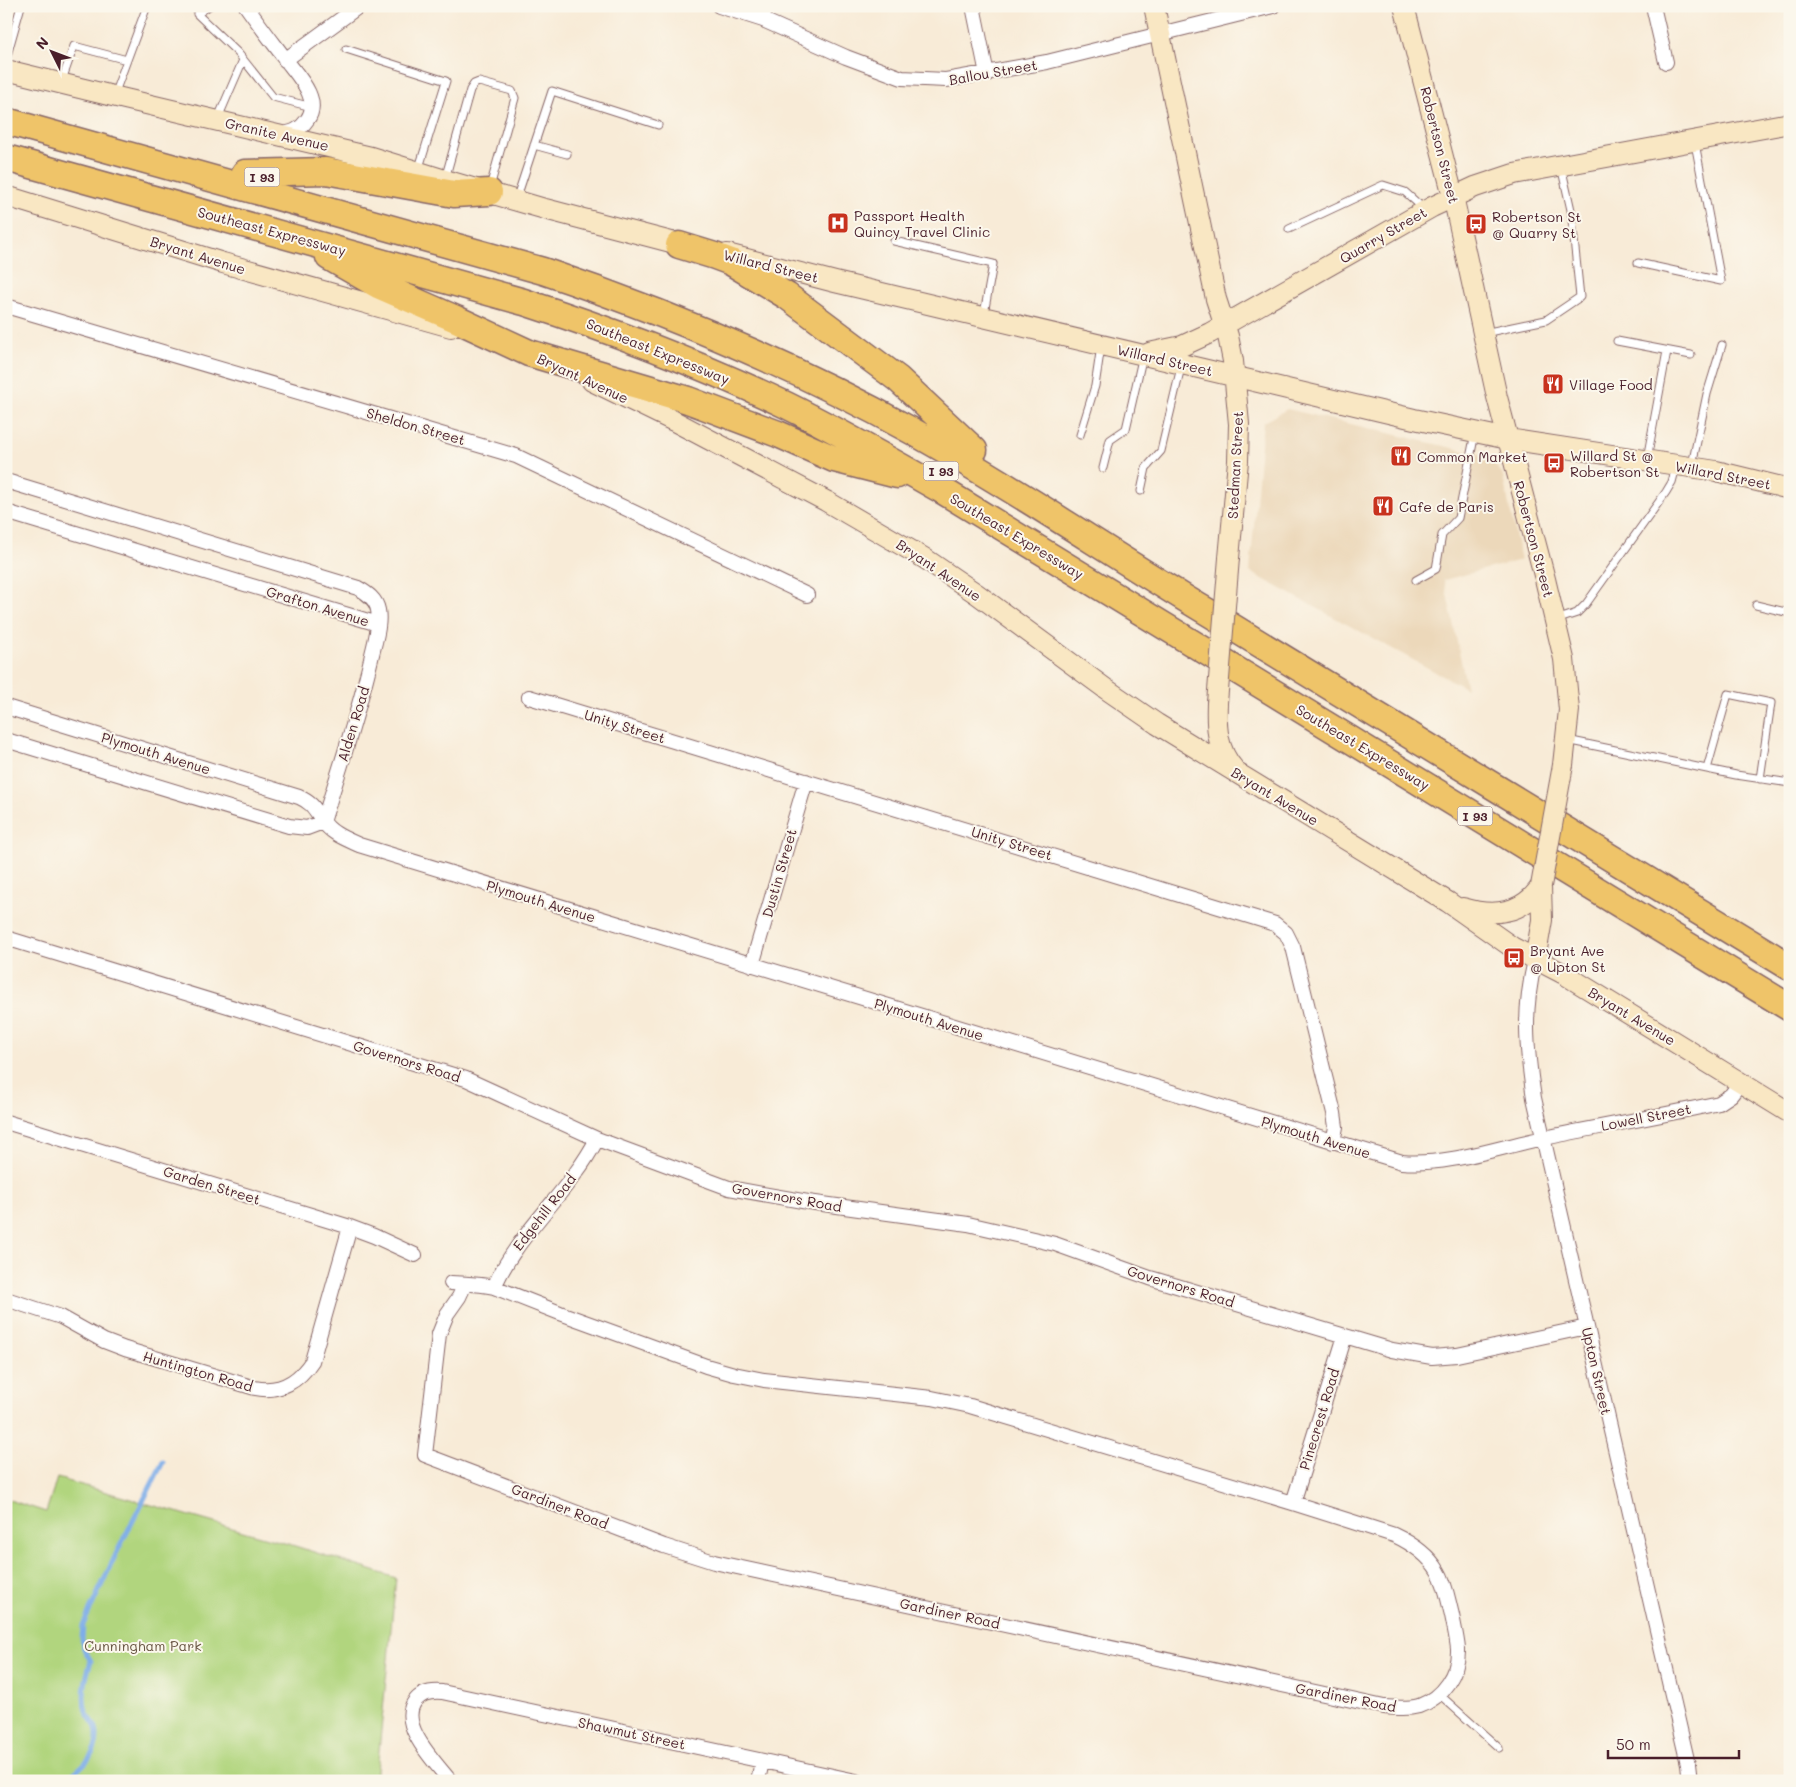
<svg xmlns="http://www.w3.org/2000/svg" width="1796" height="1787" font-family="Mali,sans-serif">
<rect width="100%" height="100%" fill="#fbf7ec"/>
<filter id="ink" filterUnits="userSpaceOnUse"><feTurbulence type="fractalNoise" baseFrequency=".02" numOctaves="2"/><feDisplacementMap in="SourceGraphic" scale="10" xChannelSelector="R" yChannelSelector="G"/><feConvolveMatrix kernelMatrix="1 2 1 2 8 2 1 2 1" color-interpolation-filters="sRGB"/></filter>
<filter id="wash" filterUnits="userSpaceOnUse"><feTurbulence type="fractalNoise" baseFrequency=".0096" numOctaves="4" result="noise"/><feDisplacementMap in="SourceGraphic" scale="20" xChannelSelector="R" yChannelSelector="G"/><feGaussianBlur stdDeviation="1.12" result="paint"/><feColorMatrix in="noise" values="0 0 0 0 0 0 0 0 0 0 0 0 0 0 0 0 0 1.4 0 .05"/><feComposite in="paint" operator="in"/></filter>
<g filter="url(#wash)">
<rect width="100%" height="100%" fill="#f8ebd7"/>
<path fill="#ecd8ba" d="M 1287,409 L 1486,456 L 1502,473 L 1521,560 L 1444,580 L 1467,689 L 1250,572 L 1263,423 Z"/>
<path fill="#b1d57e" stroke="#7e7a54" d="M 57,1478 L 295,1546 L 396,1578 L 376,1781 L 6,1781 L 6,1499 L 46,1512 Z"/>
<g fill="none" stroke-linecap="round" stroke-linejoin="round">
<path stroke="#7eade8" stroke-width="5" d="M 63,1781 C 81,1769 102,1752 96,1728 C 94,1722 88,1717 86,1711 C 81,1695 86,1676 91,1661 L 84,1649 L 82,1639 L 83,1625 L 116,1554 L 163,1462"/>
</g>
</g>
<g filter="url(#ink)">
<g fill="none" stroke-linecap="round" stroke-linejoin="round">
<g stroke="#876667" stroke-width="9">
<path id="lane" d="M 209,6 L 197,14 L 238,53 L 273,97 L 312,107
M 346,49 L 446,81 L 418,171
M 6,59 L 21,6
M 61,83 L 74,46 L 127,60 L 147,6
M 114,95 L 127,60
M 218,118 L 243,60
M 534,145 L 567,154
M 445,179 L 470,90 L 474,84 L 479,82 L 512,91 L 515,98 L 490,187
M 516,200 L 552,91 L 658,125
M 1289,229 L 1383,185 L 1405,192 L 1424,209
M 894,241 L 993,264 L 984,314
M 1638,263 L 1721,281 L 1695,143
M 1484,333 L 1546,320 L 1580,297 L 1571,210 L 1561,166
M 1617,341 L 1691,355
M 1080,435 L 1095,386 L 1101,346
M 1647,459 L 1667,351
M 1692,465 L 1707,394 L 1722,345
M 1103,468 L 1110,440 L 1126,429 L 1143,355
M 1141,491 L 1146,468 L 1161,451 L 1181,367
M 1416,580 L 1436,569 L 1442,535 L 1458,518 L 1475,433
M 1756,605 L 1790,613
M 1556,620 L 1577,613 L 1586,604 L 1666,492 L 1672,482 L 1676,467
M 1567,740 L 1736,775 L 1790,783
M 1707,769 L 1728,694 L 1771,703 L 1760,779
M 1439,1694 L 1499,1748"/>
</g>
<g stroke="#876667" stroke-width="16">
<path id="street" d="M 246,6 C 258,23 271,40 283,56 C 295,73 323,99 307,120 C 300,130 292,133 281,134
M 719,6 L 763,20 L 846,57 L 902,78 L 946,80 L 1047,62 L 1273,6
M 973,6 L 987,74
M 1653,6 L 1666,62
M 763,20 L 765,6
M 285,60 L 359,6
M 6,306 L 516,456 L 807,595
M 6,481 L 358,588 C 367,593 376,599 378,610 C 381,625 374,644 371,659 C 358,714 340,768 323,822
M 6,512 L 378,624
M 529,697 L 1275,924 L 1286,933 L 1293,947 L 1334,1113 L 1336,1127 L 1333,1142
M 6,707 L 299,797 C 314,804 314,809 323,821 C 330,833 346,839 359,845 L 1402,1162 C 1447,1166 1499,1147 1544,1138 C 1602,1126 1661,1116 1719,1103 L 1731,1095 L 1741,1082
M 6,740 L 289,826 L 307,828 L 323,822
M 6,938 L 466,1079 L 597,1139 L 729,1188 L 808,1202 L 968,1224 L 1055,1244 L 1150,1278 L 1392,1350 L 1432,1357 L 1457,1355 L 1587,1327
M 1535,960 C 1523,1011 1526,1046 1534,1098 L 1688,1764 L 1690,1781
M 752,965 L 806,781
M 6,1122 L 350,1227 L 374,1236 L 415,1255
M 451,1283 C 466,1284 480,1284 494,1287 L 560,1313 L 706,1366 L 734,1374 L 764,1380 L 932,1398 L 970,1406 L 1293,1503 L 1394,1535 C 1411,1543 1428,1554 1438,1571 C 1446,1584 1448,1600 1452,1615 C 1454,1626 1457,1638 1458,1649 C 1459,1673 1442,1698 1419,1706 C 1408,1709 1396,1708 1384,1707 L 714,1562 L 664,1546 L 425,1455 L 439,1334 L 447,1314 L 459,1297 L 465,1284
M 494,1287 C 518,1232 570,1192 597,1139
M 6,1299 L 61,1317 L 104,1341 L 125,1349 L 255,1388 C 280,1393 299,1381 312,1361 L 350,1227
M 1293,1503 L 1345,1336
M 450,1781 C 437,1764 397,1725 415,1701 C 422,1692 432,1691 442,1692 L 856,1781
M 758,1781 L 762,1761"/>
</g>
<g stroke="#876667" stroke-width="22">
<path id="secondary" d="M 1154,6 L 1216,299 L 1228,336 L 1233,361 L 1239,424 L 1238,461 L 1229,558
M 1404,6 L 1453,196 L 1497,397 L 1545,579 L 1564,659 L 1569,710 L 1563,765
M 6,70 L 125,99 L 371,157 L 445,180 L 545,209 L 694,248
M 6,196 L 223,263 L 451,327
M 727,254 L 835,282 L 1414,419 L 1508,439 L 1716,471 L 1790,489
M 1149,353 L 1182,346 L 1210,333 L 1432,207 L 1475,187 L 1514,174 L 1790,123
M 592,381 L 674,421 L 826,501 L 924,558 L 977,594 L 1106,689 L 1157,724 L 1448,902 L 1512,947 L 1564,974 L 1790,1113
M 1217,703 C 1216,727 1217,750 1234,769
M 1463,908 C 1493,917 1523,914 1541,886
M 1535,960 L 1542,920 L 1541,886"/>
</g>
<g stroke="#876667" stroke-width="29">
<path id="highway" d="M 6,121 L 543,271 C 671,314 794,366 912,431 C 1013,487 1108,552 1206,611 C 1401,730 1595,848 1790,967
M 6,158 L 524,302 C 614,331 702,365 786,405 C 839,431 889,460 940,489 L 1790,1008
M 245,173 L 326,171 L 454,194 L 489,192
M 679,245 L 715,256 L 731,262 L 787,296 L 898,379 L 974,450
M 329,257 L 378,285 L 456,319 L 529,353 L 688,400 L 778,434 L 834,459 L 897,475"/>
</g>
<use href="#lane" stroke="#fff" stroke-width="7"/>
<use href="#street" stroke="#fff" stroke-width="14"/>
<use href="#secondary" stroke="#f9e7c3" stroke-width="20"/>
<use href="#highway" stroke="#efc469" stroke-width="26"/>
<g stroke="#876667" stroke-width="22" stroke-linecap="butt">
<path id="secondary-bridge" d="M 1217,703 L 1229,558
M 1541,886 L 1563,765"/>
</g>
<use href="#secondary-bridge" stroke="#f9e7c3" stroke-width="20"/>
</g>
</g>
<defs>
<g id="hospital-square" transform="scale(1.125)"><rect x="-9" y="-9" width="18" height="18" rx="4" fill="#c8321e" stroke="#fbf7ec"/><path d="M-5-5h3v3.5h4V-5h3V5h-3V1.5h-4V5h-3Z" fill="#fff"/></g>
<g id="bus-square" transform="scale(1.125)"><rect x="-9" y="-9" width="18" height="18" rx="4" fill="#c8321e" stroke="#fbf7ec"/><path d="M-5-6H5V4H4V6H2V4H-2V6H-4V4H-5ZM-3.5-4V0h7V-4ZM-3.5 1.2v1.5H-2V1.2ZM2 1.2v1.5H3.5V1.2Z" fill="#fff"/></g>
<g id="restaurant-square" transform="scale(1.125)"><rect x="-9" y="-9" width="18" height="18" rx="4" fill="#c8321e" stroke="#fbf7ec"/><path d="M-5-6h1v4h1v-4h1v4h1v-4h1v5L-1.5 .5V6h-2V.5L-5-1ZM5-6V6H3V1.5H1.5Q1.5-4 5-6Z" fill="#fff"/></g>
</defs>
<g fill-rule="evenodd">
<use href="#hospital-square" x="838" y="223"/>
<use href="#bus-square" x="1476" y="224"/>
<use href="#restaurant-square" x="1553" y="384"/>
<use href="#restaurant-square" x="1401" y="456"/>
<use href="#bus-square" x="1554" y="463"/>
<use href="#restaurant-square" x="1383" y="506"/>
<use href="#bus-square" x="1514" y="958"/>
</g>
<g text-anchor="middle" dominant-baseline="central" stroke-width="4" stroke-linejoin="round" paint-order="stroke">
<g fill="#fbf7ec" stroke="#7f6065" stroke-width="1">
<rect x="244.5" y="167.5" width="35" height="19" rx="4"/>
<rect x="923.5" y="461.5" width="35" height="19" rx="4"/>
<rect x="1457.5" y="806.5" width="35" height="19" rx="4"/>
</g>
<g font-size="12" font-weight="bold" fill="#4a1f2b">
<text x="262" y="177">I 93</text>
<text x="941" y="471">I 93</text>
<text x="1475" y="816">I 93</text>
</g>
<g font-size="14" fill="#4a1f2b" stroke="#fbf7ec">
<text transform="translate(993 72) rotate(-10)">Ballou Street</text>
<text transform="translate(277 134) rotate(13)">Granite Avenue</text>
<text transform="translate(1440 145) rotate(76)">Robertson Street</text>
<text transform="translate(272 231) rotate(15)">Southeast Expressway</text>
<text transform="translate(1383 235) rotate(-30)">Quarry Street</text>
<text transform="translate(198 255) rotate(17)">Bryant Avenue</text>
<text transform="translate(771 266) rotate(14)">Willard Street</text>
<text transform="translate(658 351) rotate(22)">Southeast Expressway</text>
<text transform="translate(1165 360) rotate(13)">Willard Street</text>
<text transform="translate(583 378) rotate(25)">Bryant Avenue</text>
<text transform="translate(416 426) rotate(16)">Sheldon Street</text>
<text transform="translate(1235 465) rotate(-87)">Stedman Street</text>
<text transform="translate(1723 475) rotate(11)">Willard Street</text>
<text transform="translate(1017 536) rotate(31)">Southeast Expressway</text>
<text transform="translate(1534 539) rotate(75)">Robertson Street</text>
<text transform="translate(939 570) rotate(34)">Bryant Avenue</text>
<text transform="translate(318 606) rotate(17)">Grafton Avenue</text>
<text transform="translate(353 724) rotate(-73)">Alden Road</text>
<text transform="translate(625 726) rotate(17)">Unity Street</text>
<text transform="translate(1363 747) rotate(31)">Southeast Expressway</text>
<text transform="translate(156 753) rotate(17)">Plymouth Avenue</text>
<text transform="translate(1275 796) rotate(31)">Bryant Avenue</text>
<text transform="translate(1012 843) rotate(17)">Unity Street</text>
<text transform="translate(779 873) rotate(-74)">Dustin Street</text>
<text transform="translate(541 901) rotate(17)">Plymouth Avenue</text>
<text transform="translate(1632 1016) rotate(31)">Bryant Avenue</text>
<text transform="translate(929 1019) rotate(17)">Plymouth Avenue</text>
<text transform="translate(407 1061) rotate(17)">Governors Road</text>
<text transform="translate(1646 1117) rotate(-11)">Lowell Street</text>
<text transform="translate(1316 1137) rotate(17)">Plymouth Avenue</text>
<text transform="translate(212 1185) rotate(17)">Garden Street</text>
<text transform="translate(787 1197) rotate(10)">Governors Road</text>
<text transform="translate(544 1212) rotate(-52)">Edgehill Road</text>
<text transform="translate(1181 1286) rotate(17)">Governors Road</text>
<text transform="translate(198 1371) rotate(16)">Huntington Road</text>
<text transform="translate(1597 1371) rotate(77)">Upton Street</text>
<text transform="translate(1319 1419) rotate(-73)">Pinecrest Road</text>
<text transform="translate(560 1506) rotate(21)">Gardiner Road</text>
<text transform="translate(950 1613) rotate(12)">Gardiner Road</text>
<text transform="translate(1346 1697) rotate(11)">Gardiner Road</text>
<text transform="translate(632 1733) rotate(12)">Shawmut Street</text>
</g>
<g font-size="14" fill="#4a1f2b" stroke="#fbf7ec" text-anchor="start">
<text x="854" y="215">Passport Health<tspan x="854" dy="16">Quincy Travel Clinic</tspan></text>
<text x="1492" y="216">Robertson St<tspan x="1492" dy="16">@ Quarry St</tspan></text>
<text x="1569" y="384">Village Food</text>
<text x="1570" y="455">Willard St @<tspan x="1570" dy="16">Robertson St</tspan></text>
<text x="1417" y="456">Common Market</text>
<text x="1399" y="506">Cafe de Paris</text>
<text x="1530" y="950">Bryant Ave<tspan x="1530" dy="16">@ Upton St</tspan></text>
</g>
<g font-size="14" fill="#695644" stroke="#fbf7ec">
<text x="143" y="1645">Cunningham Park</text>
</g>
</g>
<rect width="1796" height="1787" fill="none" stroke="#fbf7ec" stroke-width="25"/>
<g transform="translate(52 52) rotate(312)" stroke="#fbf7ec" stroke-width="4" paint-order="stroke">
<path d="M0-4L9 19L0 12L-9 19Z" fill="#4a1f2b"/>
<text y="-8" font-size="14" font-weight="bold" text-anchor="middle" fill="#4a1f2b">N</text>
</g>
<path d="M1608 1750v8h131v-8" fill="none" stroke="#4a1f2b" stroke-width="2.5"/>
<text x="1616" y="1750" font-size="15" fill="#4a1f2b" stroke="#fbf7ec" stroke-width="4" paint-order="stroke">50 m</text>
</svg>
